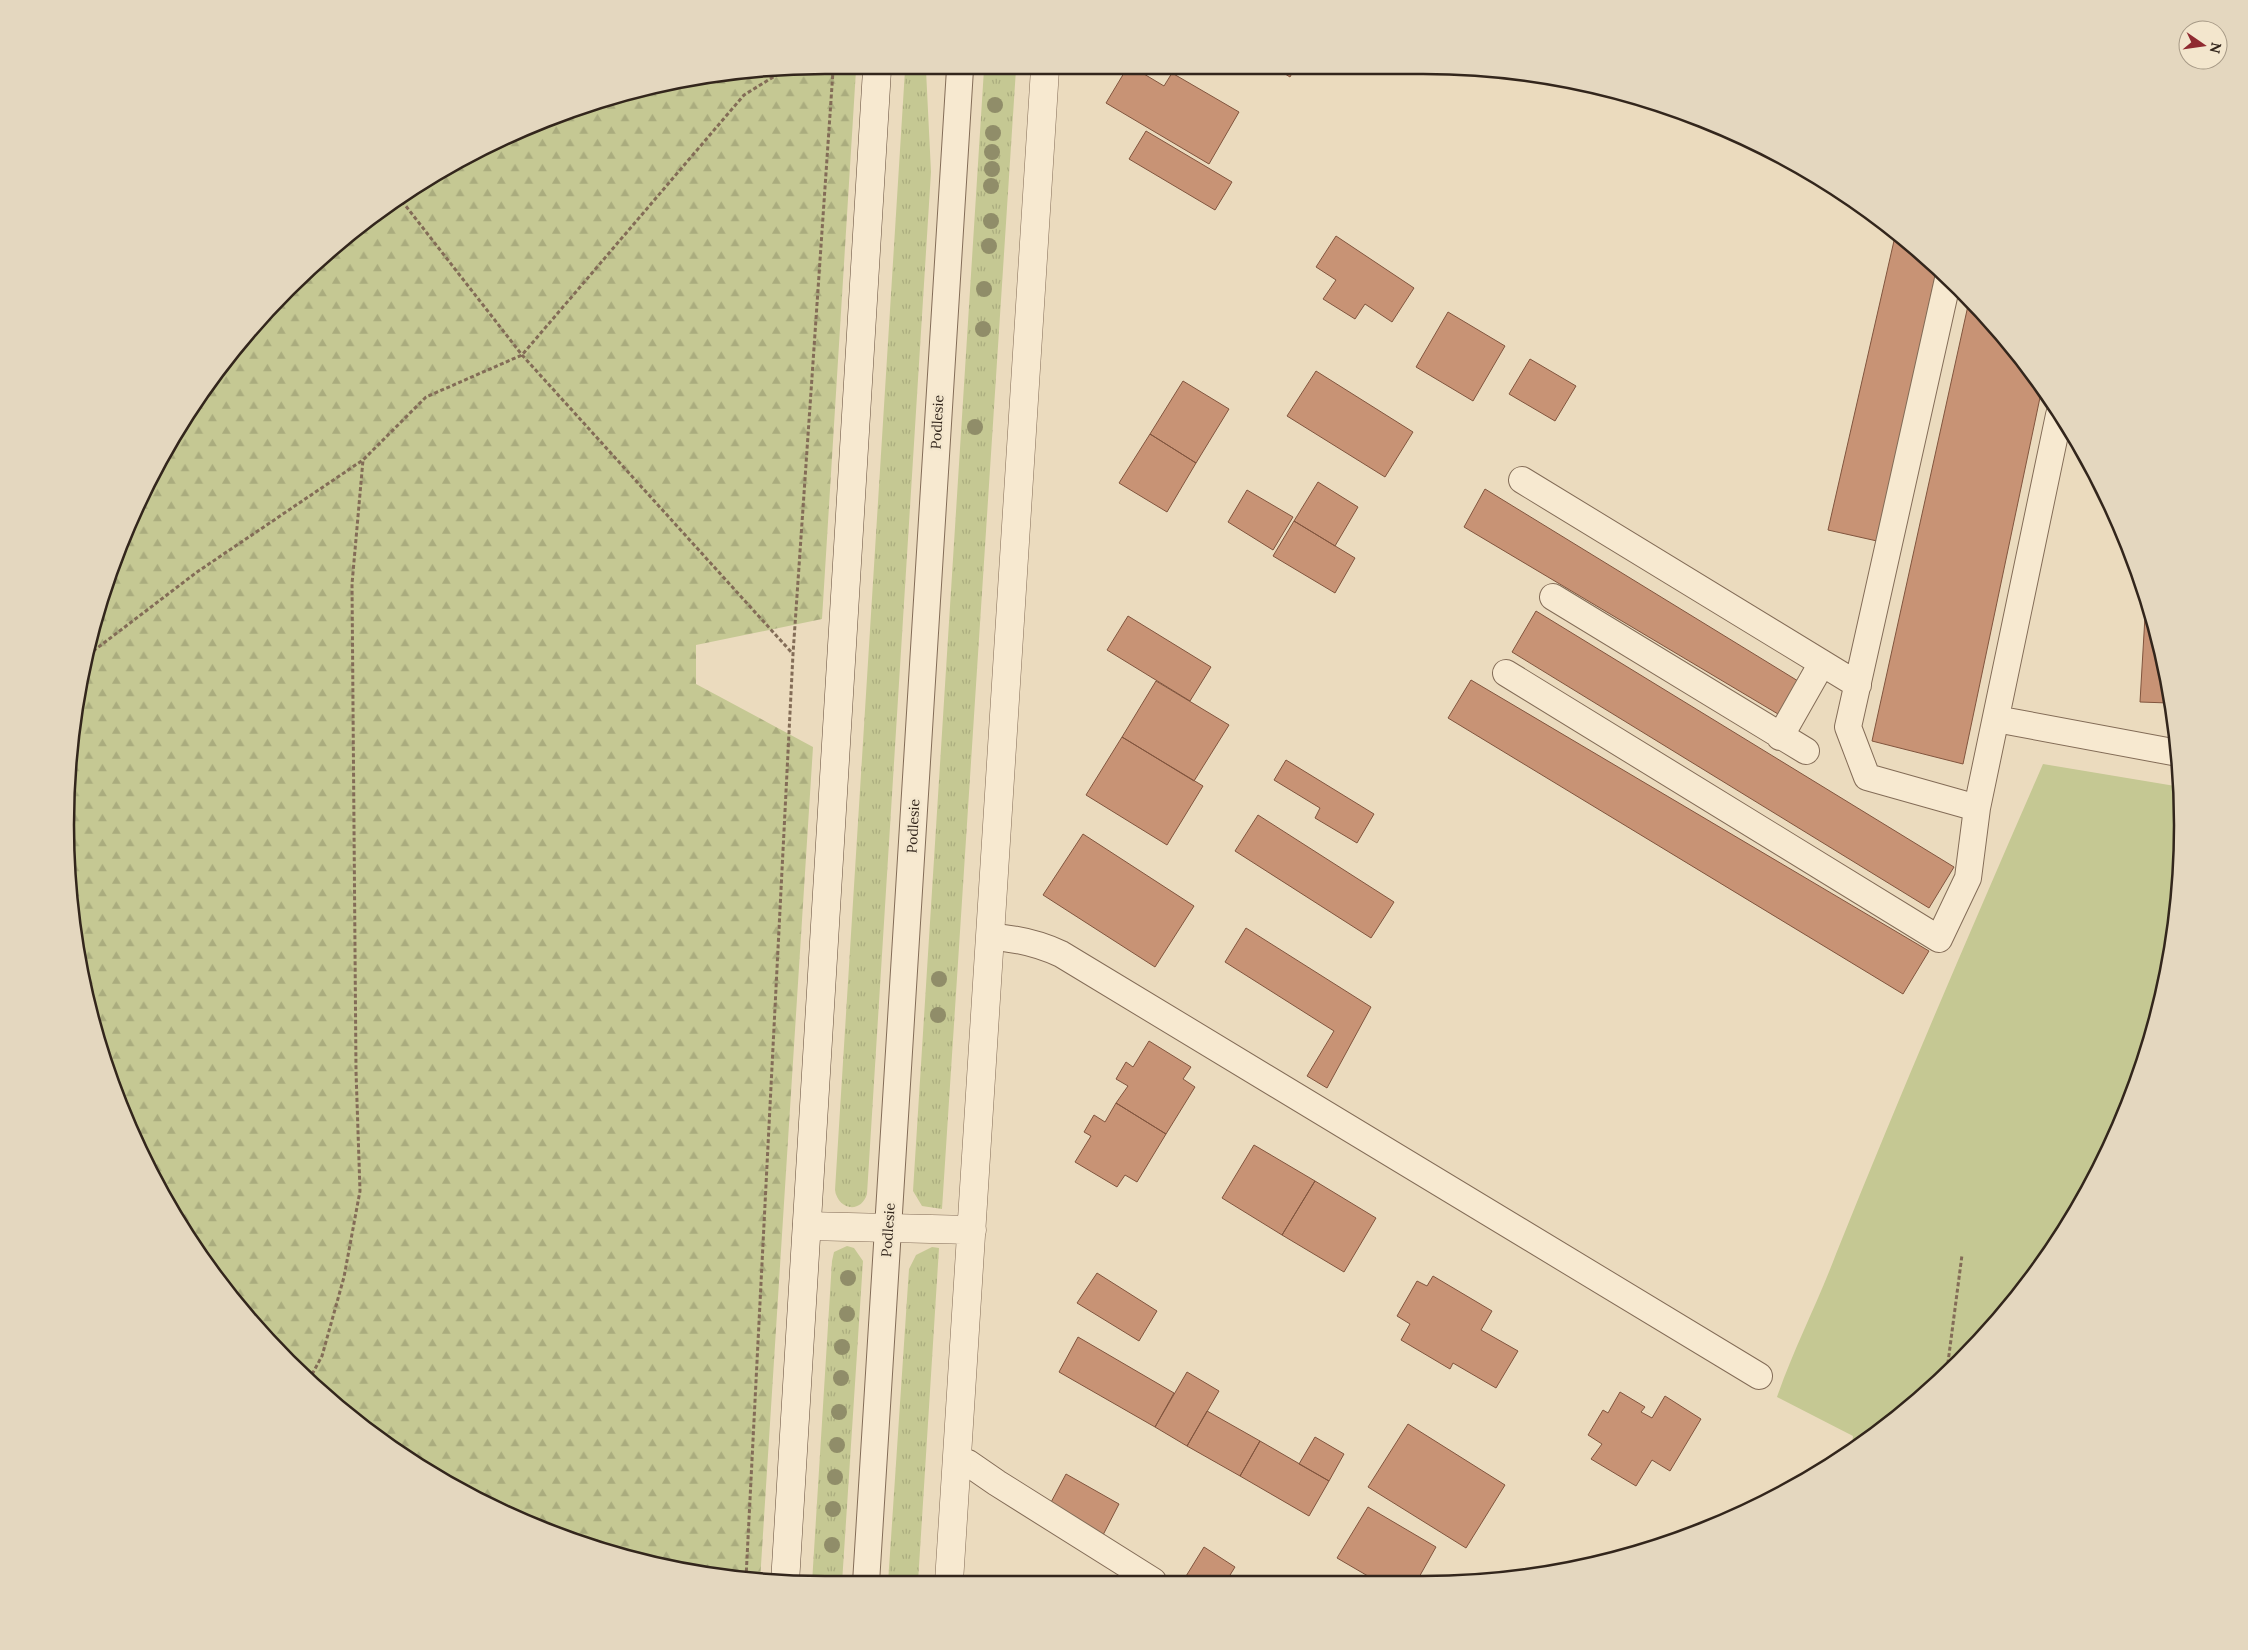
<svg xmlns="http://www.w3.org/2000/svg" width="2248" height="1650" font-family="Lora,serif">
<defs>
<pattern id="grass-tufts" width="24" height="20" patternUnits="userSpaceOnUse" patternTransform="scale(1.25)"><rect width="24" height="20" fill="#c5c893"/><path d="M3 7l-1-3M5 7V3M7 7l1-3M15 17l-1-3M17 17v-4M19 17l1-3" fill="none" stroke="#aaac7e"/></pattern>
<pattern id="forest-firs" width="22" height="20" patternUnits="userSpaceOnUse" patternTransform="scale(1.25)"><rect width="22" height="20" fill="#c5c893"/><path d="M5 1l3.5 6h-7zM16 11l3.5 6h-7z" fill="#aaac7e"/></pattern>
</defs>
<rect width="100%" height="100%" fill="#ebdbbe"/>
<path fill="url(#grass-tufts)" d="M 984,69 L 1016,69 L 942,1209 L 922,1206 L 913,1191 Z
M 905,70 L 926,70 L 931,172 L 867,1194 C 861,1214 838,1210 835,1190 Z
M 847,1246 L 854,1248 L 863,1261 L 842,1583 L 812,1583 L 832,1261 L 834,1252 Z
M 932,1247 L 939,1248 L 918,1582 L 888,1583 L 909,1269 L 916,1255 Z"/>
<path fill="url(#forest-firs)" d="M 856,70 L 822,619 L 696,645 L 696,684 L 813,747 L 760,1581 L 628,1559 L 489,1506 L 403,1457 L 324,1397 L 222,1288 L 167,1205 L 123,1116 L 91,1021 L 71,924 L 65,825 L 72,726 L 105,581 L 143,489 L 193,403 L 254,324 L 324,253 L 403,193 L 534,123 L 628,91 L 726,72 Z"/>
<path fill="#c5c893" d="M 2043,764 L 2181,787 L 2177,924 L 2143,1069 L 2081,1205 L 1995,1326 L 1886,1428 L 1851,1451 L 1853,1436 L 1777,1397 C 1794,1348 1818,1302 1836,1254 C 1902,1089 1972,927 2043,764 Z"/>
<path fill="#c89375" stroke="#81553e" d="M 1272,66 L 1296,66 L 1290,77 Z
M 1127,68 L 1134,68 L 1164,86 L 1172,73 L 1239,112 L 1209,164 L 1106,103 Z
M 1146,131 L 1232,182 L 1215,210 L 1129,159 Z
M 1896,232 L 1924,254 L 1937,268 L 1877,541 L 1828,530 Z
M 1336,236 L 1414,288 L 1392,322 L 1365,304 L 1355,319 L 1323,299 L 1336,280 L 1316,267 Z
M 1969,301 L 2026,362 L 2042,388 L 1963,764 L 1872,741 Z
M 1448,312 L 1505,346 L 1473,401 L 1416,367 Z
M 1530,359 L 1576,386 L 1555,421 L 1509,394 Z
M 1316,371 L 1413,432 L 1385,477 L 1287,416 Z
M 1183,381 L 1229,409 L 1196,463 L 1150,434 Z
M 1150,434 L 1196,463 L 1167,512 L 1119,483 Z
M 1318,482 L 1358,507 L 1335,546 L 1294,521 Z
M 1485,489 L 1798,681 L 1778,714 L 1464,527 Z
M 1247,490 L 1293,517 L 1273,550 L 1228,522 Z
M 1294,521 L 1355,558 L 1335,593 L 1273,556 Z
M 2146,599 L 2157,628 L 2169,703 L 2140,702 Z
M 1536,611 L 1954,867 L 1929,908 L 1512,652 Z
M 1128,616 L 1211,667 L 1190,701 L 1107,650 Z
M 1471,680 L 1929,951 L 1903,994 L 1448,718 Z
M 1156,681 L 1229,725 L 1194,781 L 1122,737 Z
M 1122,737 L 1203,786 L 1167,845 L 1086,795 Z
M 1286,760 L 1374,814 L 1357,843 L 1315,818 L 1320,808 L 1274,780 Z
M 1258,815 L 1394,902 L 1371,938 L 1235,851 Z
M 1083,834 L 1194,906 L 1155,967 L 1043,895 Z
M 1246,928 L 1371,1007 L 1327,1088 L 1307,1076 L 1334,1031 L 1225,962 Z
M 1149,1041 L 1191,1067 L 1183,1079 L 1195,1087 L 1166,1134 L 1116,1103 L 1128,1086 L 1116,1079 L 1126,1062 L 1133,1067 Z
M 1116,1103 L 1166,1134 L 1137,1182 L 1125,1175 L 1117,1187 L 1075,1162 L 1091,1136 L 1084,1132 L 1094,1115 L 1105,1122 Z
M 1254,1145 L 1315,1181 L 1282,1235 L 1222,1198 Z
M 1315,1181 L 1376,1218 L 1344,1272 L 1282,1235 Z
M 1097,1273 L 1157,1311 L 1139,1341 L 1077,1303 Z
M 1433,1276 L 1492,1311 L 1481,1330 L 1518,1351 L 1496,1388 L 1453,1363 L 1450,1369 L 1401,1340 L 1410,1324 L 1397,1316 L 1417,1281 L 1427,1286 Z
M 1078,1337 L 1174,1393 L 1155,1427 L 1059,1372 Z
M 1187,1372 L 1219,1391 L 1187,1446 L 1155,1427 Z
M 1620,1392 L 1645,1407 L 1641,1412 L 1652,1418 L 1665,1396 L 1701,1419 L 1670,1471 L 1652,1460 L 1636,1486 L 1591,1459 L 1602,1444 L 1588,1435 L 1603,1410 L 1608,1413 Z
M 1207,1411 L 1260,1441 L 1240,1476 L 1187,1446 Z
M 1408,1424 L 1505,1485 L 1466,1548 L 1368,1487 Z
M 1315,1437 L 1344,1454 L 1329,1481 L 1299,1464 Z
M 1260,1441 L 1329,1481 L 1309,1516 L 1240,1476 Z
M 1066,1474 L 1119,1504 L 1103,1535 L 1049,1506 Z
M 1368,1507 L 1436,1547 L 1418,1579 L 1373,1579 L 1337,1558 Z
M 1204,1547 L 1235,1567 L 1227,1580 L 1183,1581 Z"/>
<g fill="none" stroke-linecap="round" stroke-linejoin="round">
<g stroke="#836c57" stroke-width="28">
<path id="lane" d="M 1948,279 L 1848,727 L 1867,777 L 1977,808 L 2059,415
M 1522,480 L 1858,685
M 1553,597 L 1806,751
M 1506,673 L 1939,939 L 1968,878 L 1977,808
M 1996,719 L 2178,753
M 1780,737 L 1822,663
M 990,937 C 1016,938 1037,943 1061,954 L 1759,1376
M 957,1460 L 968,1463 L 997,1483 L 1153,1581
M 866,1583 L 960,69"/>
</g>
<g stroke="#836c57" stroke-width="29">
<path id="street" d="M 807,1226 L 972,1230
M 949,1582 L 1045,69"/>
</g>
<g stroke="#644d3b" stroke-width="29">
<path id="secondary" d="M 785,1583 L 877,70"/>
</g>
<path stroke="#836c57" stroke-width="3" stroke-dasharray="4 2.5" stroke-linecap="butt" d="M 398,196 L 522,355 L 793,654
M 88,655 L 197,572 L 363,460 L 426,397 L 522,355 L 744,95 L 783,71
M 2162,985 L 2178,865
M 1947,1370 L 1962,1255
M 309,1380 L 322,1356 L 344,1277 L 360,1191 L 356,1071 L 352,584 L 363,460
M 746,1578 L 793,654 L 833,71"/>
<use href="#lane" stroke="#f7e9d0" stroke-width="26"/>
<use href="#street" stroke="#f7e9d0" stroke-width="28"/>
<use href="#secondary" stroke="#f7e9d0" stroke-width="28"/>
</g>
<g fill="#908d69">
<circle cx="995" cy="105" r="8"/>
<circle cx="993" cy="133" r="8"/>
<circle cx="992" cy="152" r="8"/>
<circle cx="992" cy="169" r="8"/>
<circle cx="991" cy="186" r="8"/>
<circle cx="991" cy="221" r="8"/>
<circle cx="989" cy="246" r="8"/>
<circle cx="984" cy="289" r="8"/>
<circle cx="983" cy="329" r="8"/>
<circle cx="975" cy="427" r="8"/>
<circle cx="939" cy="979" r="8"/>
<circle cx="938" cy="1015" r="8"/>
<circle cx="848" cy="1278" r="8"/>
<circle cx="847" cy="1314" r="8"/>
<circle cx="842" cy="1347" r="8"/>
<circle cx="841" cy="1378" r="8"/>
<circle cx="839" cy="1412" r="8"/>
<circle cx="837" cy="1445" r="8"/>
<circle cx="835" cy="1477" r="8"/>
<circle cx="833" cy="1509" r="8"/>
<circle cx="832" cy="1545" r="8"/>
</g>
<g text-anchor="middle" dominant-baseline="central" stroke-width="5" stroke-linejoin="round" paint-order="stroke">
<g font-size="14" fill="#33261c" stroke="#f3e6cd">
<text transform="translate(937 422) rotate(-87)">Podlesie</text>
<text transform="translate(913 826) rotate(-87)">Podlesie</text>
<text transform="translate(888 1230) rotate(-86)">Podlesie</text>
</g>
</g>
<path d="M0 0H2248V1650H0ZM825 74H1423A751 751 0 0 1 2174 825V825A751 751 0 0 1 1423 1576H825A751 751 0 0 1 74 825V825A751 751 0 0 1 825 74Z" fill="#e4d7bf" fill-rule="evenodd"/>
<path fill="none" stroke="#33261c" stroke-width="2.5" d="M825 74H1423A751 751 0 0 1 2174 825V825A751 751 0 0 1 1423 1576H825A751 751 0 0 1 74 825V825A751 751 0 0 1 825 74Z"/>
<g transform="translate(2203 45) rotate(103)"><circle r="24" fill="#f3e6cd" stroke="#a69986"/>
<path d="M0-4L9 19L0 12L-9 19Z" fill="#8f2a30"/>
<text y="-8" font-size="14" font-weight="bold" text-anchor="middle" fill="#33261c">N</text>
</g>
</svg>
